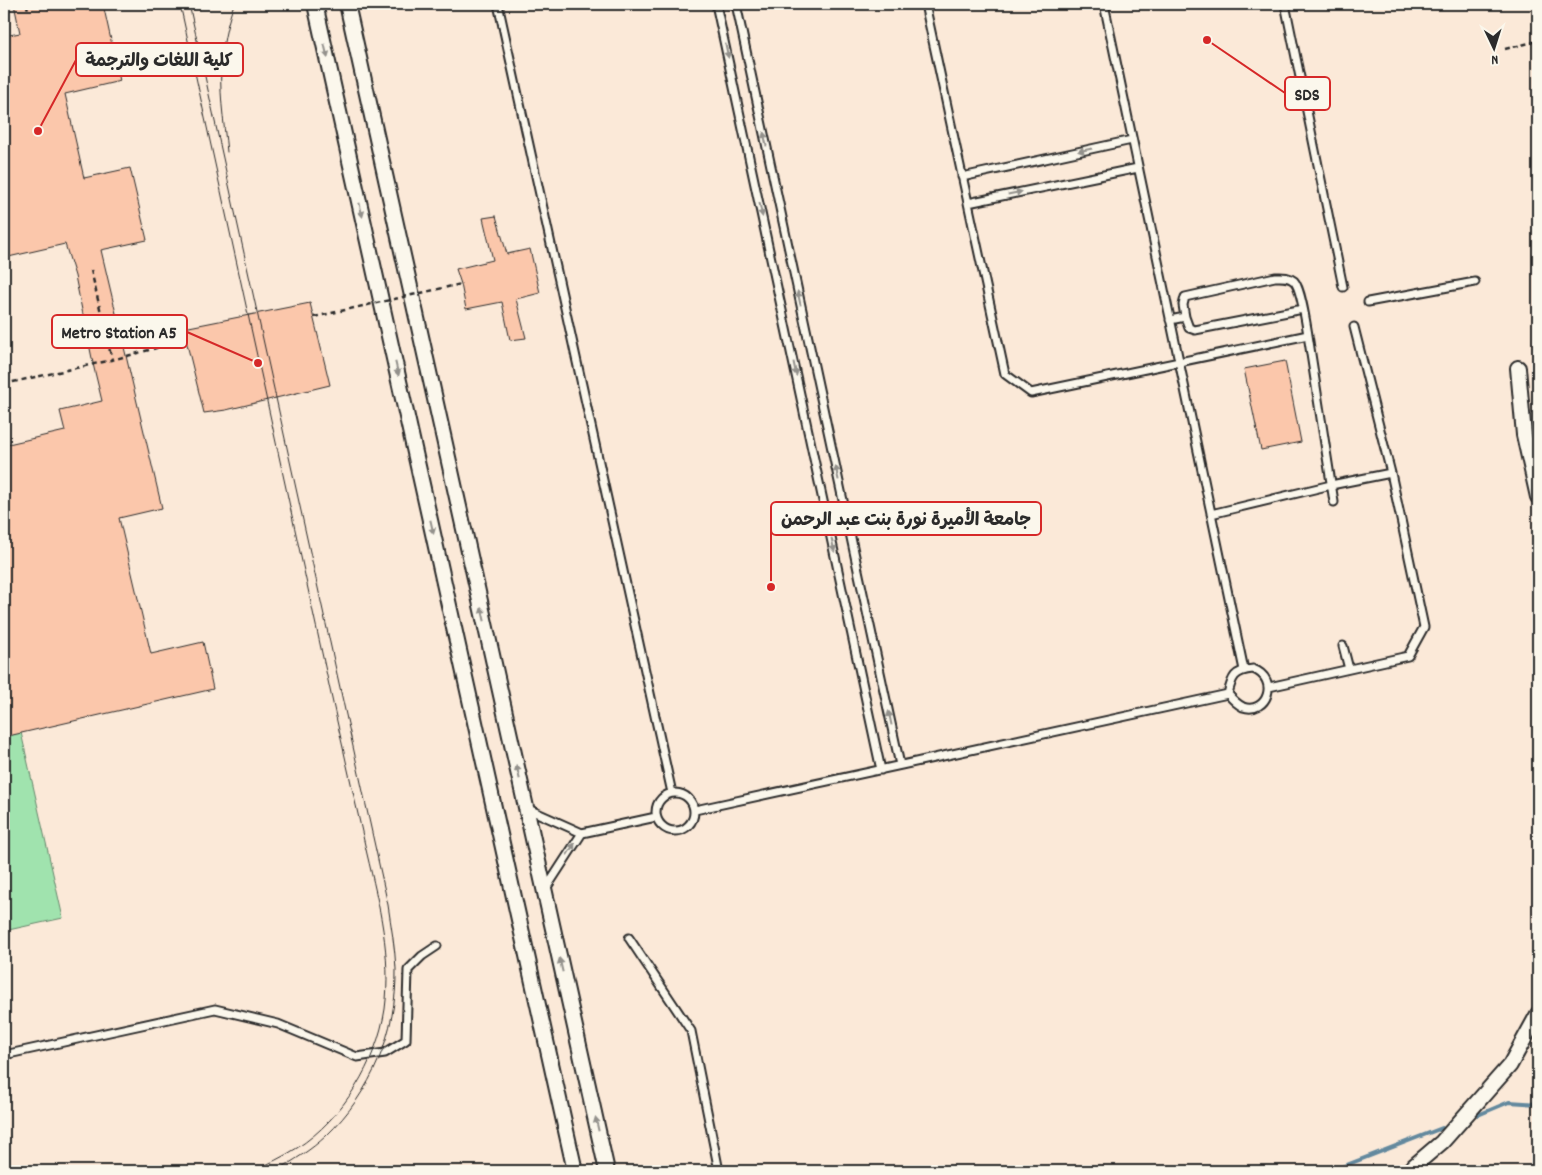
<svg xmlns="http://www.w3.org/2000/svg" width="1542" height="1175" font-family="Dekko,'Playpen Sans Arabic',sans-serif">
<rect width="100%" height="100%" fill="#fbf7ec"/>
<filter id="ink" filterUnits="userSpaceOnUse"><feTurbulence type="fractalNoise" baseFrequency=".02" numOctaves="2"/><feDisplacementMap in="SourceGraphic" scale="10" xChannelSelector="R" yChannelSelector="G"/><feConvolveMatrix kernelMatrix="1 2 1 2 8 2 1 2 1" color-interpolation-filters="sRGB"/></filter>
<g filter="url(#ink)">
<path fill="#fbe9d8" d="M 4,4 L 1538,4 L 1538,1170 L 4,1171 Z"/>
<path fill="#a0e3ae" stroke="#66876c" d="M 20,728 L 63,918 L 4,931 L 4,884 L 8,882 L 4,862 L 4,731 Z"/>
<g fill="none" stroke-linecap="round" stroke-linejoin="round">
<path stroke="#63899e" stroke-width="4" d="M 1478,1115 L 1509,1102 L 1538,1104
M 1331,1171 L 1442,1128"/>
</g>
<path fill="#fbc7ab" stroke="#2b2b2b" d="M 14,4 L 49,4 L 50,7 L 68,4 L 103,4 L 120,81 L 65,94 L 84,178 L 130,168 L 147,240 L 101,250 L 162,508 L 119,518 L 151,654 L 203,642 L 213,689 L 4,737 L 4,445 L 65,431 L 60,411 L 102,401 L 94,368 L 75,276 L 65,244 L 4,258 L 4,36 L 20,33 Z
M 496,216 L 507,254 L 530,249 L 540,293 L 516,299 L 526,338 L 510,340 L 502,302 L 466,309 L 461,284 L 456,269 L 493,260 L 483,218 Z
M 310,303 L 330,385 L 226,410 L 204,413 L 186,340 L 184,328 Z
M 1285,361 L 1301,442 L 1261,450 L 1244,369 Z"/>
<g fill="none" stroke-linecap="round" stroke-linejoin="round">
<g stroke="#2b2b2b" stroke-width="11">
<path id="service" d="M 498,4 L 672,793
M 716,4 L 881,770
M 736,4 L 900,765
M 925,4 L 1005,374 L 1031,393 L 1308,335 L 1334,502
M 1104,4 L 1244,670
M 1285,4 L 1343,287
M 962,177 L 1132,140
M 968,203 L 1138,168
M 1368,302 L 1475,282
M 1185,317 L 1189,328 L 1195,330 L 1303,309
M 1170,320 L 1185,317 L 1183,305 L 1185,297 L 1275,277 C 1282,277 1288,276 1294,281 C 1301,288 1306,323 1308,335
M 1211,514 L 1331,485 L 1391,473
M 1343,646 L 1349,669
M 1253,669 C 1280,679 1267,715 1243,707 C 1237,704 1232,699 1228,694 C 1232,677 1234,671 1253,669 Z
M 1269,687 L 1408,656 L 1424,627 L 1391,473 L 1354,327
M656 812a19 19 0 1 1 38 0a19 19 0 1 1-38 0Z
M 526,808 L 582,833 L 545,890
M 695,810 L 1228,694
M 582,833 L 656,817
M 629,938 L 691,1031 L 719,1171
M 4,1055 L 215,1009 L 278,1024 L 357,1057 L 385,1053 L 406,1040 L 408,970 L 422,956 L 437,946"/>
</g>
<g stroke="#2b2b2b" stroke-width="18">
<path id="minor" d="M 315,4 L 575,1171
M 347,4 L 607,1171
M 1518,368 L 1524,435 L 1538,497
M 1408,1171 L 1442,1142 L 1510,1065 L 1538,1014"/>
</g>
<path stroke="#2b2b2b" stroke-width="2.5" stroke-dasharray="5 4" stroke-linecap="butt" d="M 27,4 L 28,12
M 1505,49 L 1538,41
M 91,270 L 112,360
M 4,384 L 112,360 L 186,340"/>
<use href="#service" stroke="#fbf7ec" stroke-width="7"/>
<use href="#minor" stroke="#fbf7ec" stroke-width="14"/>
<path stroke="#2b2b2b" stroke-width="1" d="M 180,4 C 231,238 283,473 334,708 C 345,757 356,805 367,854 C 379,905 392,956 385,1009 C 377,1062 343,1118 297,1148 C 283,1157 268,1164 253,1171
M 189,4 L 388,905 C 391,926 395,947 396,969 C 397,1032 372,1092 326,1136 C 311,1150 293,1161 276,1171
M 227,152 C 224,121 218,88 222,56 C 224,38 228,21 234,4"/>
<path stroke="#2b2b2b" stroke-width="2.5" stroke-dasharray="5 4" stroke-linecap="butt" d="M 314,317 L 461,284"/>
</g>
<defs><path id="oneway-solid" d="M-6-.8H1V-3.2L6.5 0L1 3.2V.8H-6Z" transform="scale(1.25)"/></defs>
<g fill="#93918c">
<use href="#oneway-solid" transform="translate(326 51) rotate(77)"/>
<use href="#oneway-solid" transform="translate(727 51) rotate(78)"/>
<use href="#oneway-solid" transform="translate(765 139) rotate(-102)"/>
<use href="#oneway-solid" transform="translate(1085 150) rotate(168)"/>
<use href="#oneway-solid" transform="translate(1015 193) rotate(-12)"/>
<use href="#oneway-solid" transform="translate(361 210) rotate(77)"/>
<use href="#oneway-solid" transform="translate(761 210) rotate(78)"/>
<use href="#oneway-solid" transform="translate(799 298) rotate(-102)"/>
<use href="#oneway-solid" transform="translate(397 369) rotate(77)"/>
<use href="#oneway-solid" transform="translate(795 369) rotate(78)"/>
<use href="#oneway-solid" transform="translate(837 473) rotate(-102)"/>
<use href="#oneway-solid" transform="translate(432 527) rotate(77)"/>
<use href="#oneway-solid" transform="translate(833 545) rotate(78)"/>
<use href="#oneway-solid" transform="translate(483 614) rotate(-103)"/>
<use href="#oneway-solid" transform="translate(890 718) rotate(-102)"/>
<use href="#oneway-solid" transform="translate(518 772) rotate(-103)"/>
<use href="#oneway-solid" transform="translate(571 849) rotate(-57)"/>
<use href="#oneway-solid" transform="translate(561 965) rotate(-103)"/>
<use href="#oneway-solid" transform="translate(597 1124) rotate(-103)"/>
</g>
</g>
<path fill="none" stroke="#d62828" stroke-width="2" d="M38 131L76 60M1207 40L1285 93M258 363L187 332M771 587L771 518"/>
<g fill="#d62828" stroke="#fbf7ec" stroke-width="2">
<circle cx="38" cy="131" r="5"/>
<circle cx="1207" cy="40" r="5"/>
<circle cx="258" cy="363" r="5"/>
<circle cx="771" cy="587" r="5"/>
</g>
<g fill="#fbf7ec" stroke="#d62828" stroke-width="2">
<rect x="76" y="43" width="167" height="33" rx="5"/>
<rect x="1285" y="77" width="45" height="33" rx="5"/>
<rect x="52" y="315" width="135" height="33" rx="5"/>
<rect x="771" y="502" width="270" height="33" rx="5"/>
</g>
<g font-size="18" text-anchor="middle" font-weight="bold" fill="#2b2b2b">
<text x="159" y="66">كلية اللغات والترجمة</text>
<text x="1307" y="100">SDS</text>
<text x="119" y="338">Metro Station A5</text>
<text x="906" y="525">جامعة الأميرة نورة بنت عبد الرحمن</text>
</g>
<rect width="1542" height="1175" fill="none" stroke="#fbf7ec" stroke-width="20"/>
<rect x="10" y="10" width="1522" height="1155" fill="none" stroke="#2b2b2b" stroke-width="2" filter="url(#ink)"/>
<g transform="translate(1494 48) rotate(176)" stroke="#fbf7ec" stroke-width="4" paint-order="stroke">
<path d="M0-4L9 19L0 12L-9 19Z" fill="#2b2b2b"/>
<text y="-8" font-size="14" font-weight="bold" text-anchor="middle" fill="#2b2b2b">N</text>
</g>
</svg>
